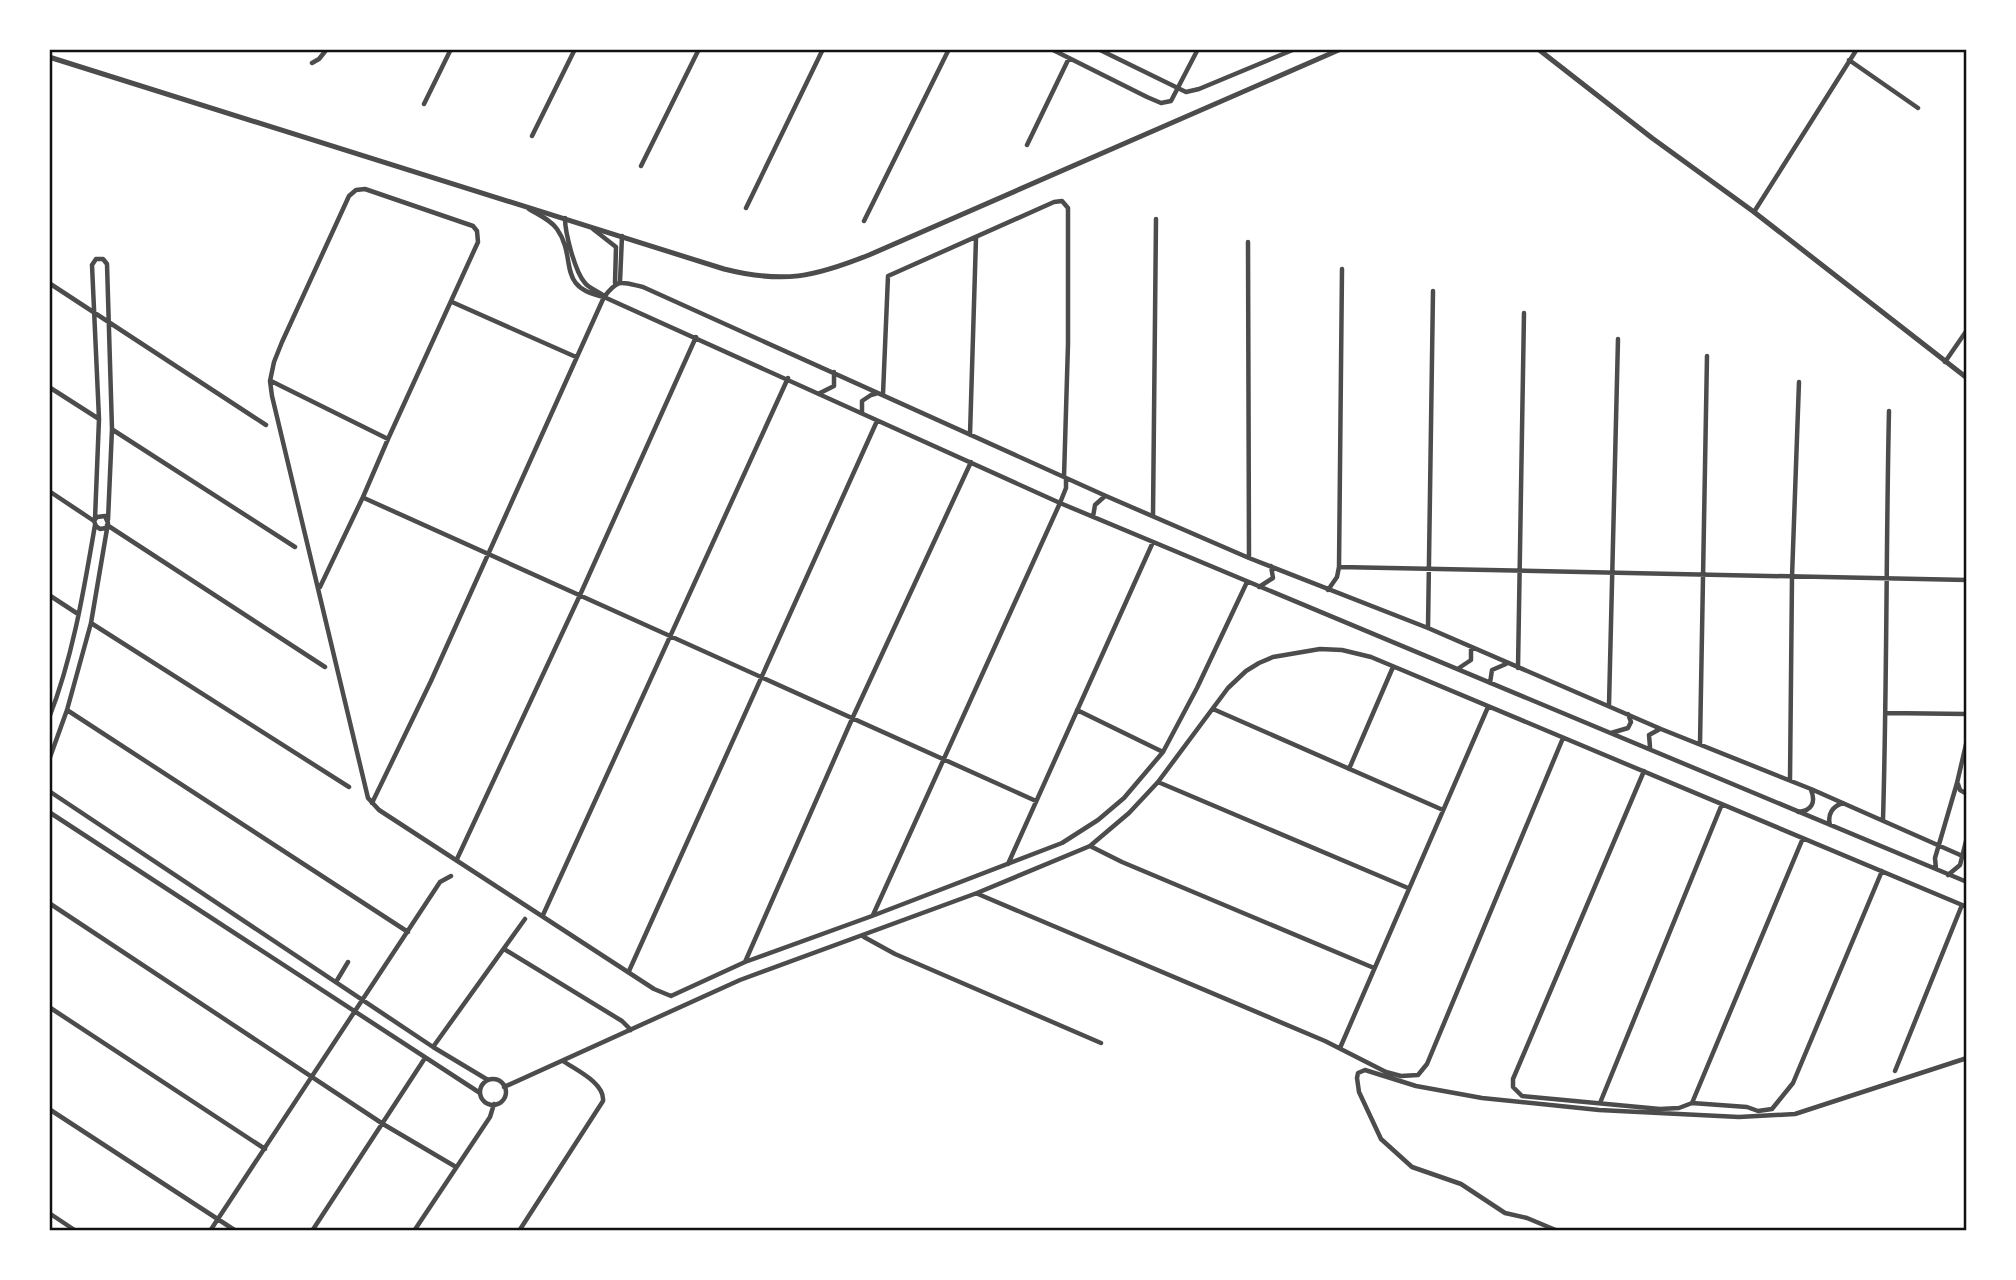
<svg xmlns="http://www.w3.org/2000/svg" width="2016" height="1280" font-family="'Varela Round',sans-serif">
<rect width="100%" height="100%" fill="#fff"/>
<g fill="none" stroke-linecap="round" stroke-linejoin="round">
<path stroke="#4c4c4c" stroke-width="4.5" d="M 1051,49 L 1147,97 L 1161,103 L 1171,101 L 1198,49
M 1098,49 L 1186,92 L 1199,89 L 1295,49
M 1849,60 L 1918,108
M 312,63 L 319,59 L 327,49
M 424,104 L 451,49
M 532,136 L 575,49
M 1027,145 L 1069,58
M 641,166 L 699,49
M 746,208 L 823,49
M 529,209 C 539,215 551,220 557,229 C 578,259 555,287 604,297 L 1060,503 L 1967,882
M 1754,212 L 1857,49
M 565,218 C 565,233 575,272 585,283 C 590,289 598,291 604,296
M 864,221 L 949,49
M 593,229 L 616,247 L 615,283
M 1248,242 L 1249,558
M 620,282 L 622,236
M 49,283 L 266,425
M 452,302 L 576,357
M 1945,362 L 1967,330
M 271,381 L 388,439
M 49,387 L 99,419
M 820,393 L 834,386 L 834,372
M 883,394 L 888,276 L 1054,202 L 1062,201 L 1068,208 L 1068,344 L 1064,477
M 862,412 L 862,401 L 871,395 L 878,393
M 113,430 L 295,547
M 970,435 L 976,238
M 49,491 L 94,521
M 364,498 L 1036,801
M 1153,516 L 1156,219
M 1093,517 L 1095,505 L 1105,496
M 95,519 L 99,419 L 92,265 L 96,259 L 103,259 L 107,264 L 112,429 L 108,520
M 107,525 L 325,667
M 1339,567 L 1967,580
M 320,587 L 363,497 L 388,439 L 478,242 L 477,231 L 473,226 L 365,189 L 356,190 L 349,196 L 282,342 L 274,362 L 270,381 L 272,396 L 368,798 L 379,810 L 654,989 L 671,996 L 745,962 L 872,916 L 1062,843 L 1098,820 L 1124,798 L 1163,752 L 1197,688 L 1247,582
M 1259,587 L 1273,578 L 1271,566
M 1328,590 L 1337,577 L 1339,567 L 1342,269
M 49,595 L 78,614
M 91,623 L 349,787
M 1428,628 L 1433,291
M 1459,668 L 1471,660 L 1471,649
M 1518,668 L 1524,313
M 1490,683 L 1492,670 L 1506,664
M 1609,705 L 1618,339
M 1213,709 L 1443,810
M 67,710 L 408,932
M 1077,710 L 1163,752
M 1886,713 L 1967,714
M 49,718 C 73,657 84,589 95,525
M 1611,733 L 1628,728 L 1631,722 L 1628,714
M 1700,744 L 1707,356
M 1650,747 L 1649,735 L 1660,729
M 49,760 L 67,710 L 91,623 L 108,523 L 105,516 L 97,517 L 94,521 L 96,526 L 100,529 L 106,528
M 1349,769 L 1393,667
M 1644,771 L 1513,1079 L 1513,1087 L 1522,1096 L 1660,1109 L 1679,1108 L 1692,1103 L 1747,1107 L 1758,1111 L 1772,1109 L 1793,1083 L 1882,871
M 1790,780 L 1792,577 L 1799,382
M 1158,782 L 1408,888
M 1958,784 L 1960,790 L 1967,794
M 49,791 L 433,1047 L 488,1080
M 372,803 L 431,681 L 604,297 C 619,278 621,282 643,287 L 1106,496 L 1249,558 L 1428,628 L 1661,729 L 1811,789 L 1967,858
M 49,812 L 480,1093
M 1798,812 C 1812,811 1816,802 1811,790
M 1883,820 C 1887,684 1886,547 1889,411
M 1830,825 C 1827,814 1833,806 1843,803
M 1090,846 L 1122,862 L 1374,968
M 457,859 L 580,595 L 696,337
M 1008,864 L 1153,542
M 1936,869 L 1935,858 L 1957,783 L 1967,740
M 1948,875 L 1960,865 L 1967,837
M 978,894 L 1325,1041 L 1386,1072 L 1401,1076 L 1418,1075 L 1427,1064 L 1563,738
M 49,903 L 383,1124 L 456,1167
M 543,915 L 788,378
M 873,915 L 1060,503 L 1066,488 L 1066,478
M 864,937 L 895,954 L 1101,1043
M 504,949 L 622,1021 L 631,1030
M 745,962 L 852,719 L 971,462
M 629,971 L 877,421
M 336,982 L 348,962
M 49,1007 L 265,1149
M 433,1047 L 525,919
M 1340,1048 L 1488,707
M 1895,1071 L 1962,905
M480 1092a13 13 0 1 1 26 0a13 13 0 1 1-26 0Z
M 504,1087 L 740,980 L 977,893 L 1090,846 L 1129,813 L 1158,782 L 1228,688 L 1246,671 L 1259,663 L 1273,657 L 1320,649 L 1342,650 L 1371,657 L 1967,907
M 1600,1103 L 1722,804
M 1692,1103 L 1803,838
M 49,1109 L 236,1231
M 49,1213 L 76,1231
M 210,1231 L 440,882 L 451,876
M 312,1231 L 425,1058
M 414,1231 L 490,1117 L 494,1104
M 519,1231 L 603,1101 C 605,1083 576,1070 563,1061
M 1558,1231 L 1527,1218 L 1505,1213 L 1461,1184 L 1412,1167 L 1381,1139 L 1359,1092 L 1357,1078 L 1358,1073 L 1365,1070 L 1416,1086 L 1482,1098 L 1599,1110 L 1739,1117 L 1795,1114 L 1967,1058"/>
<path stroke="#4c4c4c" stroke-width="5" d="M 1538,49 L 1652,138 L 1754,212 L 1967,378
M 49,57 L 724,269 C 784,284 814,277 869,255 L 1341,49"/>
</g>
<rect width="2016" height="1280" fill="none" stroke="#ffffff" stroke-width="102"/>
<rect x="51" y="51" width="1914" height="1178" fill="none" stroke="#111" stroke-width="2.5"/>
</svg>
